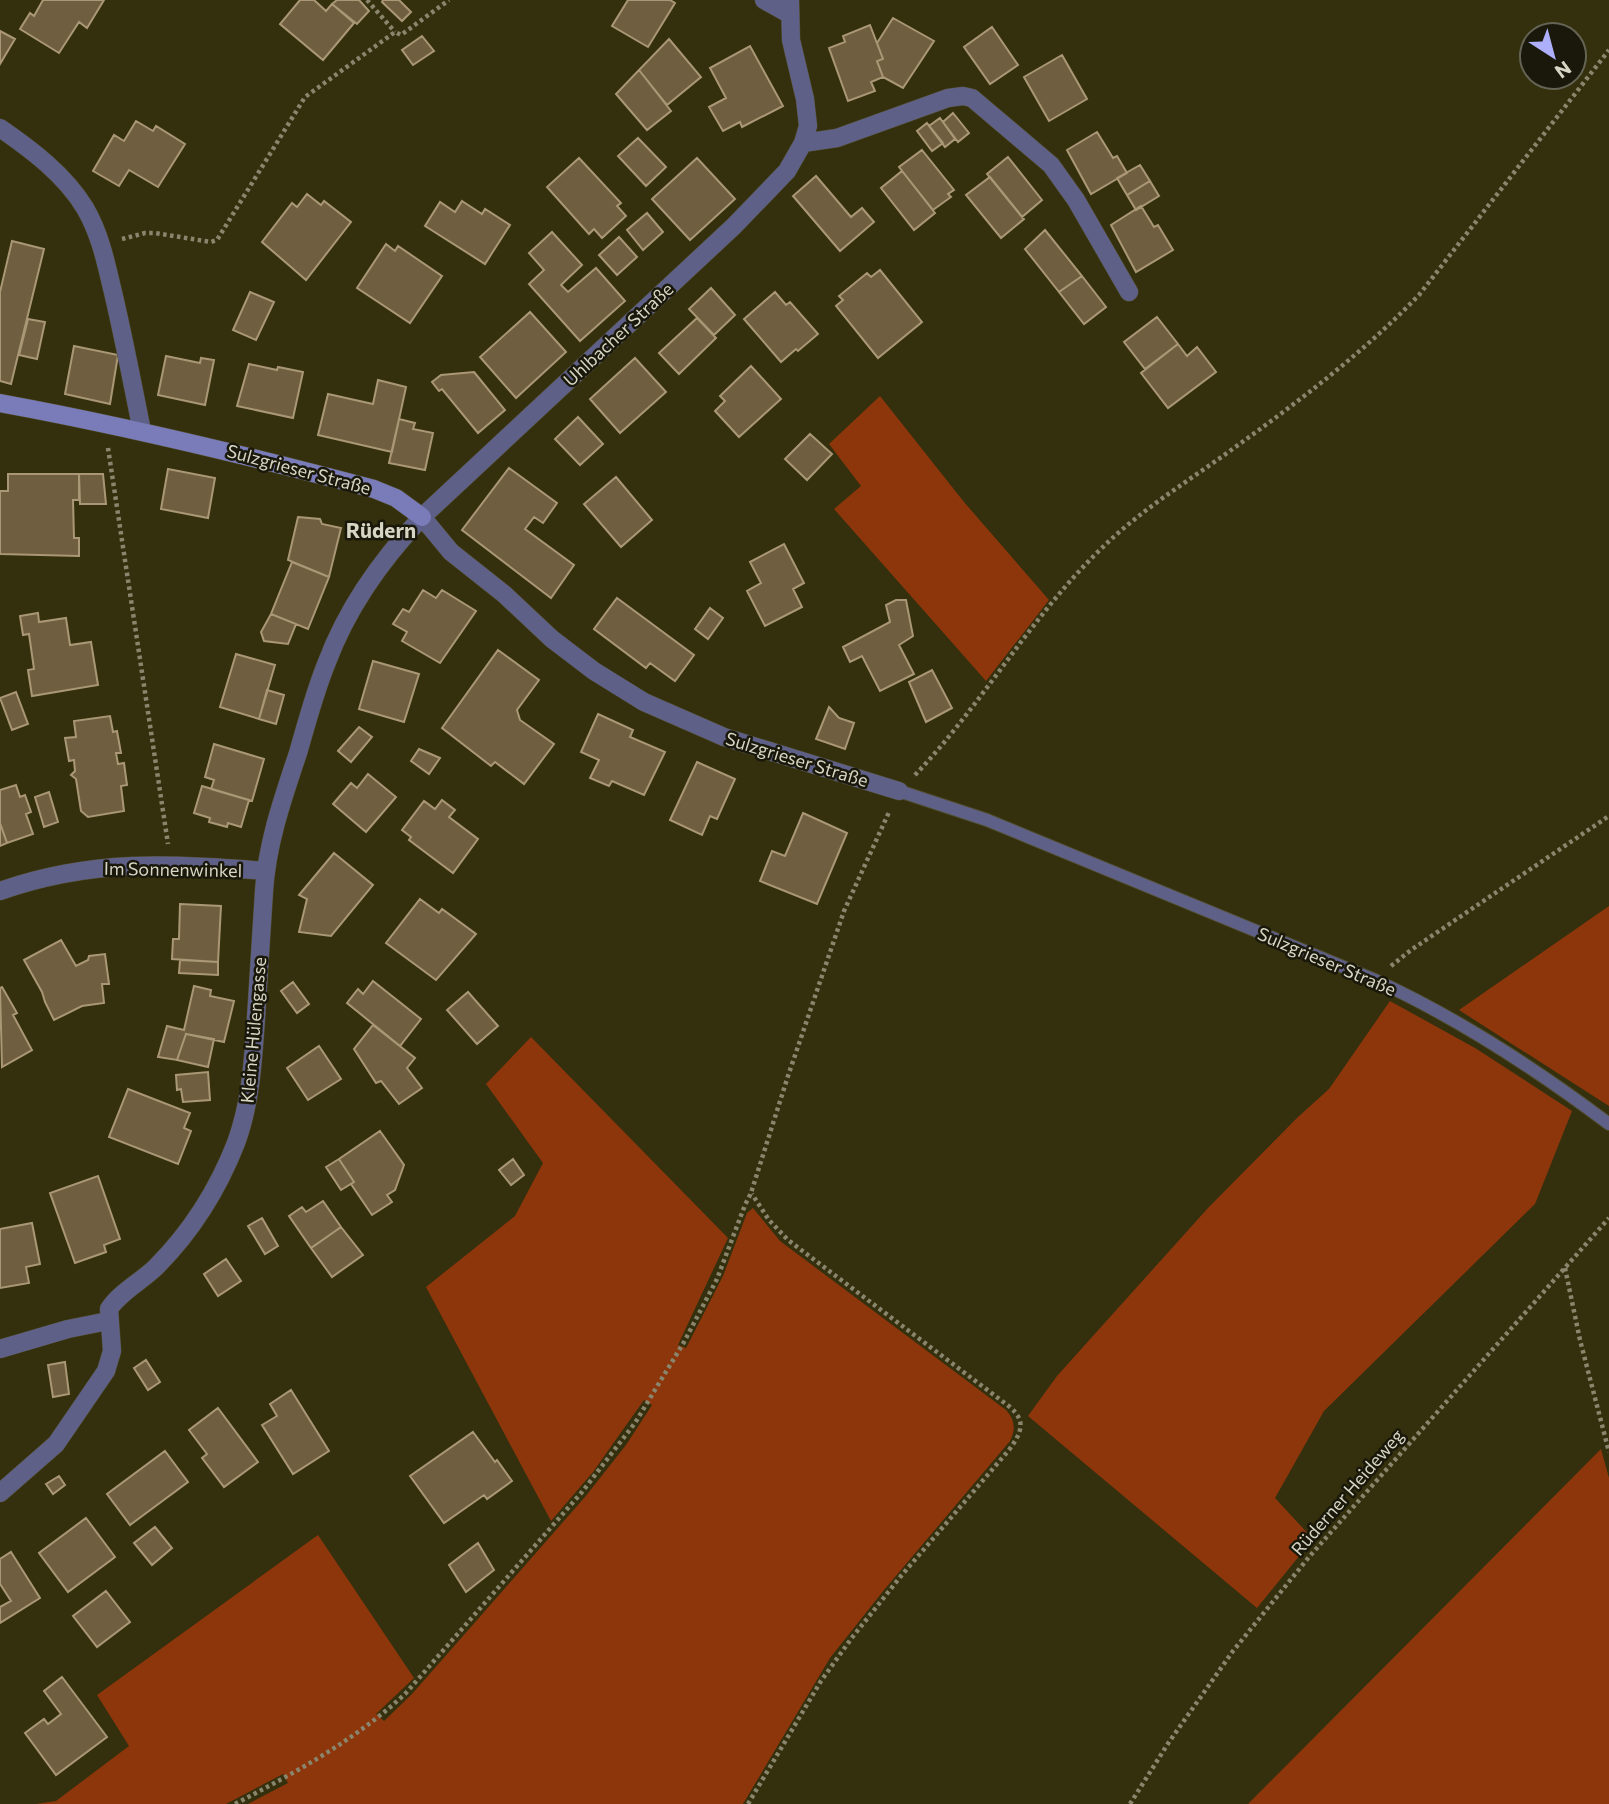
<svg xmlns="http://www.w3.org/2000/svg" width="1609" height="1804" font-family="Commissioner,sans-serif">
<rect width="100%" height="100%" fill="#34300e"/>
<path fill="#8d360b" d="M 880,396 L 964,502 L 1049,600 L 986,681 L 834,509 L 861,486 L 829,444 Z
M 1609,906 L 1609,1106 L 1459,1010 Z
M 1390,1001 L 1475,1048 L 1572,1111 L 1535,1204 L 1324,1411 L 1275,1498 L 1313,1539 L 1257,1608 L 1028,1416 L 1057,1376 L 1208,1208 L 1297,1118 L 1329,1089 Z
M 531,1037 L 728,1238 L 678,1345 L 686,1348 L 723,1276 L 747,1213 L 753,1208 L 780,1241 L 1006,1410 C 1015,1420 1016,1429 1010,1441 L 884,1590 L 830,1658 L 743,1804 L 248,1804 L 288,1783 L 283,1774 L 226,1804 L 36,1804 L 56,1801 L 129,1746 L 97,1695 L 318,1535 L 414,1678 L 376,1714 L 384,1721 L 412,1694 L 585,1497 L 626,1445 L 652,1405 L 644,1400 L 593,1472 L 551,1521 L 426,1287 L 515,1216 L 543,1163 L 486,1084 Z
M 1601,1449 L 1609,1478 L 1609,1804 L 1248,1804 Z"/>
<path fill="#6f5e3f" stroke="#aa9776" stroke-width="2" d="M 43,0 L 104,0 L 87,28 L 79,22 L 59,53 L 20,29 L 30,13 L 34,16 Z
M 300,0 L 314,0 L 326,11 L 332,4 L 354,23 L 323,60 L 280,24 Z
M 337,0 L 359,0 L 369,11 L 357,24 L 332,4 Z
M 383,0 L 399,0 L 411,12 L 402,21 L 382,2 Z
M 628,0 L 670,0 L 675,3 L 648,47 L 612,26 Z
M 893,18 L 934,41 L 903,88 L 883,77 L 877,61 L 883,59 L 877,43 Z
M 870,25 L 883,59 L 877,61 L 883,77 L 871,82 L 875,91 L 848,101 L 829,48 L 845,42 L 843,36 Z
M 992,27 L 1018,65 L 990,84 L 964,47 Z
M 0,31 L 15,39 L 0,64 Z
M 422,36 L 434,51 L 413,65 L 402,50 Z
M 669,39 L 701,77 L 667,105 L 639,70 Z
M 750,46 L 783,106 L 742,127 L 740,122 L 723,131 L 709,107 L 726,98 L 710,68 Z
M 1062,55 L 1087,99 L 1049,121 L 1024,77 Z
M 639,70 L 671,111 L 647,130 L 616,94 Z
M 953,113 L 969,133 L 958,142 L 943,122 Z
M 940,118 L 955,139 L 945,147 L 929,126 Z
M 136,121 L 153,131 L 156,126 L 185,144 L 158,187 L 129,170 L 119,186 L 93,171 L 114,135 L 124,141 Z
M 927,123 L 943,143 L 932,151 L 917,131 Z
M 1097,132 L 1113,158 L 1117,156 L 1127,173 L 1091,194 L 1067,150 Z
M 638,138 L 666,167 L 646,186 L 618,156 Z
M 922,150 L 954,190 L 948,194 L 951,197 L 933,210 L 899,167 Z
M 1008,157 L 1042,200 L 1022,217 L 987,174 Z
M 579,158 L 621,203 L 617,206 L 626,216 L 602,238 L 594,229 L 589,234 L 547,187 Z
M 697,158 L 735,199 L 690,240 L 652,199 Z
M 1140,165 L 1150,181 L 1127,195 L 1117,178 Z
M 902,171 L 935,213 L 914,230 L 881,188 Z
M 816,176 L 851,217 L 862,208 L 874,222 L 840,251 L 793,196 Z
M 990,177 L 1024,219 L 1001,238 L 966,195 Z
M 1150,181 L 1159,196 L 1136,210 L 1127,195 Z
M 307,194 L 321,205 L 324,201 L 351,222 L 306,280 L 262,242 L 292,203 L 297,207 Z
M 462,201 L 482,214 L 485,209 L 510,225 L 485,264 L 425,226 L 440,202 L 455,212 Z
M 1141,206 L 1154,227 L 1158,225 L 1173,250 L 1136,272 L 1111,225 Z
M 647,213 L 663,232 L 643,250 L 627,230 Z
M 1045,230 L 1082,276 L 1059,292 L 1025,249 Z
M 552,232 L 582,265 L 561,285 L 568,292 L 596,268 L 625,301 L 580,341 L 529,284 L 544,270 L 529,253 Z
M 619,237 L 637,257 L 617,275 L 599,255 Z
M 12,241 L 44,249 L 11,384 L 0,381 L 0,292 Z
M 386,244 L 395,251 L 398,246 L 442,276 L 410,323 L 357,288 Z
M 880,270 L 922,322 L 878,358 L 836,306 L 843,300 L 839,296 L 867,273 L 871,277 Z
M 1082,276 L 1106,307 L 1084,324 L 1059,292 Z
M 711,288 L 735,315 L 714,335 L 689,309 Z
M 250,292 L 274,302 L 256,340 L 233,330 Z
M 775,292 L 786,305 L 790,302 L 818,334 L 798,351 L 796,349 L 781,362 L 744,319 Z
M 530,312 L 566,352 L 516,398 L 480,357 Z
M 1157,317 L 1178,344 L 1145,369 L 1124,342 Z
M 697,318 L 716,338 L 679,374 L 659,353 Z
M 28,319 L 45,322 L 37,359 L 19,355 Z
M 1178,344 L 1187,356 L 1197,347 L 1216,372 L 1168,408 L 1141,373 Z
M 74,346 L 118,355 L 110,404 L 65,394 Z
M 166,356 L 200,363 L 201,358 L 214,360 L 205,405 L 158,395 Z
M 635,358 L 666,392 L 620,433 L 590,399 Z
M 249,364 L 277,370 L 278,367 L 303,372 L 293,418 L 237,406 Z
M 751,366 L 781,399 L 739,437 L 715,411 L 725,401 L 720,396 Z
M 474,372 L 505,410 L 478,433 L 442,389 L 439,391 L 432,382 L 441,375 Z
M 378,380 L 406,387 L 392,452 L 318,435 L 328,394 L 373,404 Z
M 578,417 L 603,444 L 580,465 L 555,439 Z
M 399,419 L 415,423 L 413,429 L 433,433 L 425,470 L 389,463 Z
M 810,434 L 832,454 L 807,480 L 785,459 Z
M 509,468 L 557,503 L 543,523 L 534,517 L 525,529 L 574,565 L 551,598 L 462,530 Z
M 168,469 L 215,478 L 208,518 L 161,509 Z
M 8,474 L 79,474 L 79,500 L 73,500 L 74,538 L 79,538 L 79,556 L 0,554 L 0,491 L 8,491 Z
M 79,474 L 103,474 L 106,504 L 80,504 Z
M 616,477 L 652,520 L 621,547 L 584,504 Z
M 298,517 L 320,519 L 322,524 L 341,528 L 329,577 L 288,560 Z
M 784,544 L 804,583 L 793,589 L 802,607 L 765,626 L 747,591 L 761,583 L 750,562 Z
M 292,562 L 329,577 L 308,629 L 271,614 Z
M 423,590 L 436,598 L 442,590 L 476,611 L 440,663 L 402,641 L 407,632 L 393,624 L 403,609 L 409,612 Z
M 617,598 L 694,655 L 675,681 L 650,663 L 646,668 L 594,629 Z
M 896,600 L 906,600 L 913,636 L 899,645 L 914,674 L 880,691 L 862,656 L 850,662 L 843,647 L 890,622 L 886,605 Z
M 710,608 L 723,618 L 708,639 L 695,629 Z
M 38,613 L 39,622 L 66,618 L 70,645 L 91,642 L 98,685 L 32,696 L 28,670 L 34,669 L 29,634 L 23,635 L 20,616 Z
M 271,614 L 296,624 L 288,644 L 264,641 L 261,632 Z
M 498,650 L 539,680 L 517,710 L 520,720 L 554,744 L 524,784 L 495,762 L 491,766 L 442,728 Z
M 236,654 L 275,665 L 259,719 L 220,707 Z
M 373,661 L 419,674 L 404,722 L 359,709 Z
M 932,670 L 952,708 L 926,722 L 909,682 Z
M 267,690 L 284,695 L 276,724 L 259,719 Z
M 16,692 L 28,724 L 12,730 L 0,698 Z
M 829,707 L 839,718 L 854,723 L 845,749 L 816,739 Z
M 598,714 L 633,730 L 630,737 L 665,752 L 644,795 L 612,781 L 609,786 L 590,778 L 599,760 L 581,752 Z
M 110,716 L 113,732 L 117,731 L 121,753 L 116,753 L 118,764 L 124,763 L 127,785 L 121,786 L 124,811 L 88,817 L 81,811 L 76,779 L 71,775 L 75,771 L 74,760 L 69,761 L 65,738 L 76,737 L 74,721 Z
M 359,727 L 372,737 L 351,762 L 338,751 Z
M 214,744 L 264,759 L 252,801 L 211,789 L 214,780 L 205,777 Z
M 419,749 L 440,758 L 429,774 L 411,761 Z
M 697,762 L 735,779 L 717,819 L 710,816 L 702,835 L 670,820 Z
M 368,774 L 396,797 L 366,832 L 333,804 L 351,783 L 357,788 Z
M 16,785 L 20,797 L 25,795 L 31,812 L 26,814 L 33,834 L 7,843 L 0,823 L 0,790 Z
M 202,786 L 249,800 L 241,827 L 228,823 L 227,827 L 209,822 L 210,818 L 194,813 Z
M 49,792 L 58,822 L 44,827 L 35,797 Z
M 442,800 L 455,810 L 449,817 L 478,839 L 453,873 L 409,840 L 411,837 L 402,830 L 424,801 L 435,809 Z
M 803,813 L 847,833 L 817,904 L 760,881 L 772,851 L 785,856 Z
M 0,823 L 7,843 L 0,846 Z
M 334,853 L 373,885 L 331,936 L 299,932 L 307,899 L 299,895 Z
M 420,899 L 439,913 L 442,909 L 476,934 L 436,980 L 386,943 Z
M 180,904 L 221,906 L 218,962 L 172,959 L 173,939 L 179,939 Z
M 61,940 L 76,966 L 88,960 L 89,956 L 105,954 L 109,984 L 102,984 L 104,1003 L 82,1006 L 54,1020 L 45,1002 L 42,992 L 24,960 Z
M 180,960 L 218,962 L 218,975 L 179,973 Z
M 373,981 L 421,1019 L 400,1046 L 347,1003 L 358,989 L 363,994 Z
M 293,982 L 309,1004 L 297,1013 L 281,991 Z
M 194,986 L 211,990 L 210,996 L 234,1001 L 224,1042 L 186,1034 L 177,1060 L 158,1057 L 167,1026 L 184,1030 Z
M 2,987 L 17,1013 L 13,1015 L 32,1050 L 2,1067 L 0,988 Z
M 468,992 L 498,1026 L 477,1044 L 447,1010 Z
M 373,1025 L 415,1058 L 407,1068 L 422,1088 L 399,1104 L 381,1081 L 376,1083 L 354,1049 Z
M 186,1034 L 214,1039 L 208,1067 L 177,1060 Z
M 319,1046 L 341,1079 L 308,1100 L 287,1068 Z
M 208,1072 L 210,1100 L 183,1102 L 181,1089 L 177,1090 L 176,1075 Z
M 128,1089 L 190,1113 L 184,1128 L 191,1131 L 178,1164 L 109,1137 Z
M 380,1131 L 404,1165 L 395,1190 L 387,1195 L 392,1202 L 372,1215 L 351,1184 L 354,1182 L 339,1159 Z
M 339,1159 L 354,1182 L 341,1190 L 326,1167 Z
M 513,1159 L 524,1175 L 511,1185 L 499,1170 Z
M 98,1176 L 120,1239 L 104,1245 L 106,1252 L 75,1263 L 50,1193 Z
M 323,1201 L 341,1227 L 311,1248 L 289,1216 L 302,1207 L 306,1212 Z
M 262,1218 L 278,1246 L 265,1254 L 248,1226 Z
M 32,1223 L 40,1264 L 26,1267 L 29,1283 L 0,1288 L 0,1229 Z
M 341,1227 L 363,1255 L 332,1277 L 311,1248 Z
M 226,1259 L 241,1281 L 218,1296 L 204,1274 Z
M 146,1360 L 160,1382 L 148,1390 L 134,1368 Z
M 65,1362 L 69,1394 L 53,1397 L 48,1365 Z
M 291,1390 L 329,1451 L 293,1474 L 262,1425 L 277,1416 L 270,1404 Z
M 218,1408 L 258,1462 L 224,1487 L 202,1458 L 207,1454 L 189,1430 Z
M 473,1432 L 495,1462 L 497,1460 L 512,1481 L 487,1499 L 484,1495 L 444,1523 L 410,1476 Z
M 165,1451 L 188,1482 L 130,1525 L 107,1494 Z
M 59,1476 L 65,1485 L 53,1494 L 46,1484 Z
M 86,1518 L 115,1557 L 68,1592 L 39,1553 Z
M 155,1527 L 172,1548 L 152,1565 L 134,1543 Z
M 478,1543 L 494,1570 L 466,1592 L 449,1565 Z
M 11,1552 L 40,1598 L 0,1623 L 0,1607 L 11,1601 L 0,1584 L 0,1559 Z
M 106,1591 L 130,1622 L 97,1647 L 73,1616 Z
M 62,1677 L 107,1737 L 56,1775 L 25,1733 L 44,1719 L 48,1724 L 61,1714 L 44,1691 Z"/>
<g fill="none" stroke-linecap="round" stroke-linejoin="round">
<g stroke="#514e2f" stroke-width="14">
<path id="lane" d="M 899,791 L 987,820 L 1375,980 C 1458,1018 1536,1069 1609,1124"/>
</g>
<g stroke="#514e2f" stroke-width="19">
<path id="street" d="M 764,0 L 789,14
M 0,128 C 32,150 65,175 85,208 C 99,232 105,258 111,284 C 123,333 132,382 142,431
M 803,143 L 837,138 L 948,98 L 963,96 L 972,98 L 1051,165 L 1076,200 L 1129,292
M 422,517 L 451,552 L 504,594 L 552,639 L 594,671 L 644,702 L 724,737 L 899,791
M 0,891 C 91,859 172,863 266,871
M 0,1349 L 68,1329 L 108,1321
M 0,1493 L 56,1444 L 106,1371 L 112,1351 L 109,1309 C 120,1292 142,1281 156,1267 C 191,1232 218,1189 236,1143 C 251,1102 253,1061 256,1018 C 259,976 261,933 264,891 C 267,843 283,798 298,753 C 307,722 315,691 327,662 C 348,606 381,560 422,517 L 734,226 L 787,171 L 803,143 L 808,126 L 805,99 L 791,40 L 790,0"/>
</g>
<g stroke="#514e2f" stroke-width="19">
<path id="secondary" d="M 0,403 C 126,426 250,456 374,489 L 396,498 L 422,517"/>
</g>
<path stroke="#89866d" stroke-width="4.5" stroke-dasharray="3.5 3.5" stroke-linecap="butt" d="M 367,0 L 395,32
M 122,239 L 145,233 L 155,233 L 211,242 L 217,240 L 305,97 L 395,32 L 401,35 L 449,0
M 108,448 L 168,844
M 915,775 C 983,704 1032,614 1104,546 C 1140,511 1185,483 1227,453 C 1294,405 1361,355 1419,295 L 1609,50
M 1391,966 L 1411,950 L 1609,816
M 1565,1268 L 1580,1340 L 1609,1452
M 235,1804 C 296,1772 354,1741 405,1694 L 582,1492 L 635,1423 L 684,1342 L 717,1279 L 745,1205 L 751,1193 L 788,1076 L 844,911 L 890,810
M 748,1804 L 821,1681 L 851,1639 L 901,1576 L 1009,1450 C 1021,1433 1027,1422 1010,1407 L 788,1240 L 769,1220 L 752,1194
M 1130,1804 L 1169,1742 L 1233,1651 L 1309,1557 L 1609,1218"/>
<use href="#lane" stroke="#5f6088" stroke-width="12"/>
<use href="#street" stroke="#5f6088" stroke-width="18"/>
<use href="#secondary" stroke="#7a7bb9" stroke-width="18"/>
</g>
<g text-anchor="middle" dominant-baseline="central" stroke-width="5" stroke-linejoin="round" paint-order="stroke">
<g font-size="18" fill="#d7d5c3" stroke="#19180a">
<text transform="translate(618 334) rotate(-43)">Uhlbacher Straße</text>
<text transform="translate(299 469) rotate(15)">Sulzgrieser Straße</text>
<text transform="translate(797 759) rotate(17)">Sulzgrieser Straße</text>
<text transform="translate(173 869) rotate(1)">Im Sonnenwinkel</text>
<text transform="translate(1327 961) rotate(23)">Sulzgrieser Straße</text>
<text transform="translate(253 1030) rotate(-85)">Kleine Hülengasse</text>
<text transform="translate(1347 1492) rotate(-49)">Rüderner Heideweg</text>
</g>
<g font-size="21" font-weight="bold" fill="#d7d5c3" stroke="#19180a">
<text x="381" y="529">Rüdern</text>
</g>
</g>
<g transform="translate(1553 56) rotate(144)"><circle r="33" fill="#19180a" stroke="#656454" stroke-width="2"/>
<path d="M0-5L12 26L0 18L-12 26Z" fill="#adaffb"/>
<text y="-10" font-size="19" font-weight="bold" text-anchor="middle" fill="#d7d5c3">N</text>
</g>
</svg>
